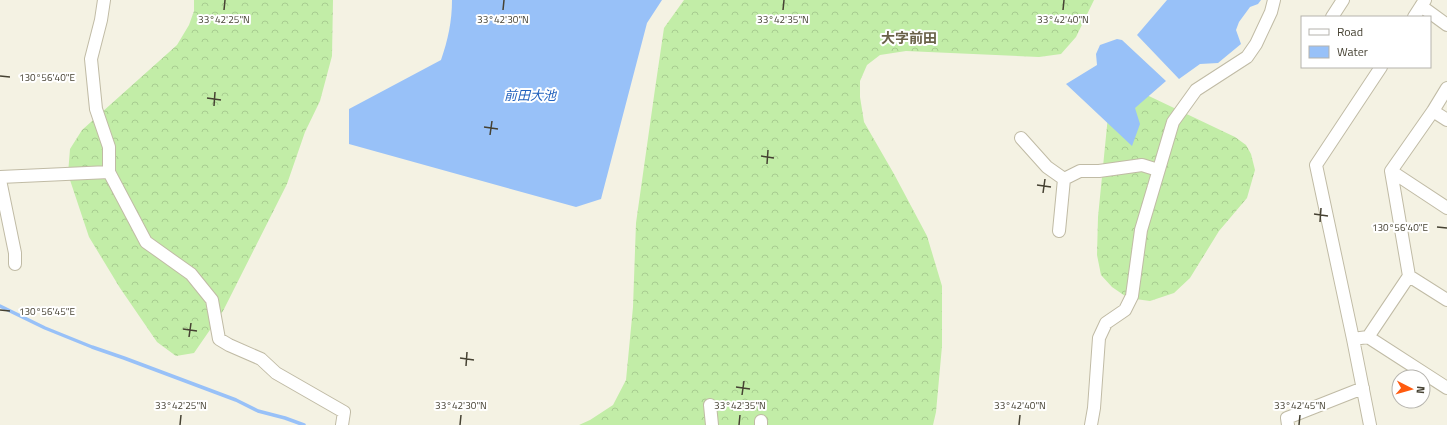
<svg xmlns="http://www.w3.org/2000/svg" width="1447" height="425" font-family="'Titillium Web','Noto Sans JP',sans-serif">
<defs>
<pattern id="forest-crowns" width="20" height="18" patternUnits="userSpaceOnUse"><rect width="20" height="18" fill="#c2eda7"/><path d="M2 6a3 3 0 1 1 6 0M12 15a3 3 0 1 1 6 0" fill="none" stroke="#a8cc90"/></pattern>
</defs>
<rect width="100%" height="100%" fill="#f4f2e3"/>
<path fill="url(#forest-crowns)" d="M 194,0 L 333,0 L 332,56 L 320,101 L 305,132 L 287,184 L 223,311 L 194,353 L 176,356 L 157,342 L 120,288 L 89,237 L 68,174 L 70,149 L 82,130 L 177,45 L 189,25 L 194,11 Z
M 684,0 L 1094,0 L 1076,37 L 1061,54 L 1039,57 L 906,51 L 880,55 L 867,65 L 860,81 L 860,97 L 864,122 L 894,174 L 927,236 L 942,286 L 942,346 L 936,412 L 933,425 L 579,425 L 590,420 L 613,405 L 626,380 L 633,307 L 636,223 L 655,89 L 664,28 Z
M 1132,88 L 1235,137 L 1246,145 L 1251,154 L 1255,170 L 1247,198 L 1219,231 L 1190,278 L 1174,293 L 1150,301 L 1128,298 L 1112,287 L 1101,275 L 1097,255 L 1098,217 L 1108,116 Z"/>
<path fill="#98c1f8" d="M 452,0 L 662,0 L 647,23 L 601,199 L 576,207 L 349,144 L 349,109 L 441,60 C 448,40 452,21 452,0 Z
M 1167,0 L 1261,0 L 1258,4 L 1250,7 L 1239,22 L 1236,30 L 1241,44 L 1218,63 L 1200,64 L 1179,79 L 1137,35 Z
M 1117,39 L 1122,40 L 1166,81 L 1135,108 L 1140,124 L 1132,146 L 1066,84 L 1097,65 L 1096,54 L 1100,45 Z"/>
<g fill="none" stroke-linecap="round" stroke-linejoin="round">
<path stroke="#98c1f8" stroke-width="3.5" d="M 0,306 L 45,328 L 92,347 L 124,358 L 236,400 L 258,411 L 285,418 L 304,425"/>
<g stroke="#c0bba5" stroke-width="14">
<path id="street" d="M 104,0 L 101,20 L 91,59 L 96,109 L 109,147 L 109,172 L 146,242 L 191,274 L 212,300 L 219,339 L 229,345 L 261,359 L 276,373 L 344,412 L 342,425
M 1421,6 L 1447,25
M 1332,17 L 1343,0
M 1414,17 L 1425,0
M 1433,111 L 1447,120
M 1021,138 L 1047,167 L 1064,179
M 1391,171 L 1447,208
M 0,177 L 109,172
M 0,180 L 15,253 L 15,264
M 1059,231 L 1064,179 L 1080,171 L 1099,171 L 1142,165 L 1158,170
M 1409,276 L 1447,300
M 1368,337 L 1447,388
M 1353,339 L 1368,337 L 1409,276 L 1391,171 L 1433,111 L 1447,88
M 710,405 L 712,425
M 761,421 L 761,425
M 1091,425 L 1094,408 L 1099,338 L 1106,323 L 1125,310 L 1132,296 L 1141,230 L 1173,122 L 1196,90 L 1247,57 L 1256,44 L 1271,12 L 1274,0
M 1288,425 L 1287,418 L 1363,388
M 1370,425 L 1353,339 L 1316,165 L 1381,67"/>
</g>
<use href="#street" stroke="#fff" stroke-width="12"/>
</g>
<path fill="none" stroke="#464233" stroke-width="1.5" d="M 224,10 L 225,0M 503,10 L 504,0M 783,10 L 784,0M 1063,10 L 1064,0M 0,76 L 10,77M 207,98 L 221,100M 214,106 L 215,92M 484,127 L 498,129M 490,135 L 492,121M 761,156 L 774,158M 767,164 L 768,150M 1037,185 L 1051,187M 1043,193 L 1045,179M 1314,214 L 1328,216M 1320,222 L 1321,208M 1437,227 L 1447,228M 0,310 L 10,311M 183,329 L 197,331M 189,337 L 191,323M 460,358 L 474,360M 466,366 L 467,352M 736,387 L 750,389M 742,395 L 744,381M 180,425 L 181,415M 460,425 L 461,415M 739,425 L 740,415M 1019,425 L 1020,415M 1299,425 L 1300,415"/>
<g text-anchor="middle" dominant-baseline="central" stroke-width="4" stroke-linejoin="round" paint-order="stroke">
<g font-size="13" font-style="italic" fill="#2161bd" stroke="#fff">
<text x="530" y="95">前田大池</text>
</g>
<g font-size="14" font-weight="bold" fill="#6a6249" stroke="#fff">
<text x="909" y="37">大字前田</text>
</g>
</g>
<g font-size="10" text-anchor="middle" fill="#464233" stroke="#fff" stroke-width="4" stroke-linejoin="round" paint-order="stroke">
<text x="224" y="23">33°42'25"N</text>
<text x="503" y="23">33°42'30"N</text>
<text x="783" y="23">33°42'35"N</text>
<text x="1063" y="23">33°42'40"N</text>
<text x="47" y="81">130°56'40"E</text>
<text x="1400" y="231">130°56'40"E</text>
<text x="47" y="315">130°56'45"E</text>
<text x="181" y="409">33°42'25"N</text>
<text x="461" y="409">33°42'30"N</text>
<text x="740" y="409">33°42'35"N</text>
<text x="1020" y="409">33°42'40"N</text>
<text x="1300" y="409">33°42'45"N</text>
</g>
<rect x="1301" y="16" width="130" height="52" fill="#ffffff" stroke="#b5b3ad"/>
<rect x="1309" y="29" width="20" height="6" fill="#ffffff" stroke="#b5b3ad"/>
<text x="1337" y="36" font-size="12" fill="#464233">Road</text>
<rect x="1309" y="46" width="20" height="12" fill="#98c1f8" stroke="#b5b3ad"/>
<text x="1337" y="56" font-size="12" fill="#464233">Water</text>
<g transform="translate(1411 389) rotate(96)"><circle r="19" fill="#ffffff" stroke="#b5b3ad"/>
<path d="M0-3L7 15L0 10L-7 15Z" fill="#ff5b0f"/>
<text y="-6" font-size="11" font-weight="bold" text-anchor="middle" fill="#464233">N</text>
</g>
</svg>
